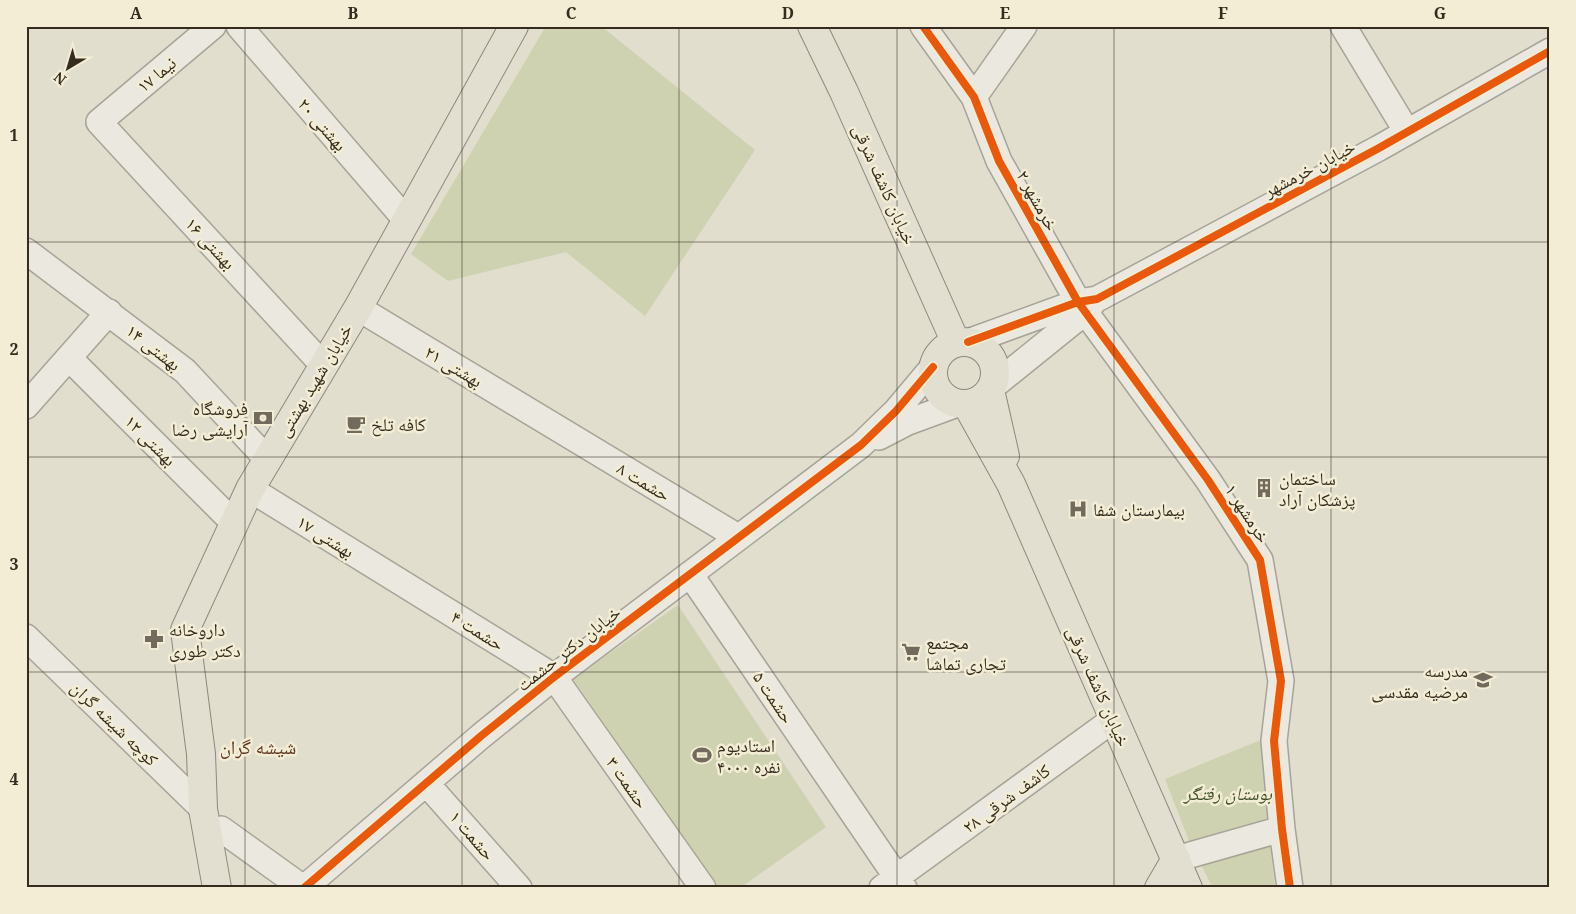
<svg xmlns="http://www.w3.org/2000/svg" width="1576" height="914" font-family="'Noto Serif','Noto Naskh Arabic',serif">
<rect width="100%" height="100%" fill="#e2decd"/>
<path fill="#ced2b1" d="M 546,26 L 601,26 L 755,150 L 645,316 L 566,252 L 448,281 L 411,254 Z
M 678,605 L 826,827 L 740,888 L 720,888 L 573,679 Z
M 1263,739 L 1270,819 L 1189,841 L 1165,779 Z
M 1270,843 L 1275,888 L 1213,888 L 1200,863 Z"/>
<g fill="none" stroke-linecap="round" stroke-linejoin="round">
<g stroke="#a7a397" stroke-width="28">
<path id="minor" d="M 213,26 L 99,122 L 323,365
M 239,26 L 407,221
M 923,26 L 974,97 L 999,161 L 1078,302 L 1208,480 L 1260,560 L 1281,681 L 1274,741 L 1282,829 L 1290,888
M 1343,26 L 1407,132
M 974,97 L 1024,26
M 26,251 L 185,371 L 267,459
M 358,308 L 738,537
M 968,342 L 1078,302 L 1097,299 L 1379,148 L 1550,51
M 69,358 L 233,522
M 992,387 L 1085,312 L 1095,300
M 26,406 L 109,312
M 879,437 L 908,422 L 957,404
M 250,489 L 554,677 L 703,888
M 690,574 L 904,888
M 26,637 L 203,809
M 426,783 L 519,888
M 221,829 L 303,888
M 1176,859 L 1282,829
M 304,888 L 481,736 L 554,677 L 861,445 L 896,411 L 933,367
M 882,888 L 1114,719"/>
</g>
<g stroke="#8d887d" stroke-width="30">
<path id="major" d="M 812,26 L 844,92 L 956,343
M933 373a31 31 0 1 1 62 0a31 31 0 1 1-62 0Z
M 990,390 L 1005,456
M 967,405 L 1011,484 L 1188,888
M 217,888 L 203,809 L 201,754 L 185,630 L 250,489 L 358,308 L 514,26
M 1159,888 L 1176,859"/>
</g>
<use href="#minor" stroke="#eae8df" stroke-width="25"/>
<use href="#major" stroke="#e2dfd1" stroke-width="28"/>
<g stroke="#f2edd4" stroke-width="11">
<path id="cycleway" d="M 923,26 L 974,97 L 999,161 L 1078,302 L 1208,480 L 1260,560 L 1281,681 L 1274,741 L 1282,829 L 1290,888
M 968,342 L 1078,302 L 1097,299 L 1379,148 L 1550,51
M 304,888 L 481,736 L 554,677 L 861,445 L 896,411 L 933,367"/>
</g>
<use href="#cycleway" stroke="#e8590c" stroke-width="8"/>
</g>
<path fill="none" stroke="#352c1f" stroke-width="1" stroke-opacity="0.55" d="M 245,26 L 245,888M 462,26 L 462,888M 679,26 L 679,888M 897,26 L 897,888M 1114,26 L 1114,888M 1331,26 L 1331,888M 26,242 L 1550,242M 26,457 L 1550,457M 26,672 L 1550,672"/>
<defs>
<g id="bank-bare" transform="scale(1.5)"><path d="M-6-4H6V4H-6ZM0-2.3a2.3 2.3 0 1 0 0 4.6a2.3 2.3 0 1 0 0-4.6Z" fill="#726a5c" stroke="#f2edd4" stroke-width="2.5" paint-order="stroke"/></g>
<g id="cafe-bare" transform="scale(1.5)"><path d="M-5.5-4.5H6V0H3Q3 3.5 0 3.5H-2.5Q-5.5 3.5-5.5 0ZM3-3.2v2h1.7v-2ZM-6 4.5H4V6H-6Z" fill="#726a5c" stroke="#f2edd4" stroke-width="2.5" paint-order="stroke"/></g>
<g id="building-bare" transform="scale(1.5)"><path d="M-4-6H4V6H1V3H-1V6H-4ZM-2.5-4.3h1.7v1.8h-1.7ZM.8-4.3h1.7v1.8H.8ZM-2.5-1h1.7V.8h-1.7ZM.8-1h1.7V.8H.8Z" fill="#726a5c" stroke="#f2edd4" stroke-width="2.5" paint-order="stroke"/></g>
<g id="hospital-bare" transform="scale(1.5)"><path d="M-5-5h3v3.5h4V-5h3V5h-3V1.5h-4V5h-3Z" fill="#726a5c" stroke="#f2edd4" stroke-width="2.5" paint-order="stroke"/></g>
<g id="pharmacy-bare" transform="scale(1.5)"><path d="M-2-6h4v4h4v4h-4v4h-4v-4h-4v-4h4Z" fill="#726a5c" stroke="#f2edd4" stroke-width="2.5" paint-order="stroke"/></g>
<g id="supermarket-bare" transform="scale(1.5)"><path d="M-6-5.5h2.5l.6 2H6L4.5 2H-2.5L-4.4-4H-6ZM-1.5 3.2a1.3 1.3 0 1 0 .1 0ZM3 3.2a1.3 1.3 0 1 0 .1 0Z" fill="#726a5c" stroke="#f2edd4" stroke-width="2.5" paint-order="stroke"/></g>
<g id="school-bare" transform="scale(1.5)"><path d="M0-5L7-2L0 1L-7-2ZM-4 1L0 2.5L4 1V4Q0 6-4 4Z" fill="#726a5c" stroke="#f2edd4" stroke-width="2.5" paint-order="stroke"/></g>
<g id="stadium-bare" transform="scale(1.5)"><path d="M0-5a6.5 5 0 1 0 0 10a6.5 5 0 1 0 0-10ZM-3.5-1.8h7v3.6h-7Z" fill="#726a5c" stroke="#f2edd4" stroke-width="2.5" paint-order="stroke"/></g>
</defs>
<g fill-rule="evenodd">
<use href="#bank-bare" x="263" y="418"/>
<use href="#cafe-bare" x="356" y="424"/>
<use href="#building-bare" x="1264" y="488"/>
<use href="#hospital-bare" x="1078" y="509"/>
<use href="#pharmacy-bare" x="154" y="639"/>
<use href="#supermarket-bare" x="911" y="652"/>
<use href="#school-bare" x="1483" y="680"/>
<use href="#stadium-bare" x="702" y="755"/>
</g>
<g text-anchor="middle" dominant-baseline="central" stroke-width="5" stroke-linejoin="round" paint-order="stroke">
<g font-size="18" fill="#352c1f" stroke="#f2edd4">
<text transform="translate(156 74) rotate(-40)">نیما ۱۷</text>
<text transform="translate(323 124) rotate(49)">بهشتی ۲۰</text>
<text transform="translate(1309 168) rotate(-28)">خیابان خرمشهر</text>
<text transform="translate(885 184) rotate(66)">خیابان کاشف شرقی</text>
<text transform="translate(1038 200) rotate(61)">خرمشهر ۲</text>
<text transform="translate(211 243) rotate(47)">بهشتی ۱۶</text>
<text transform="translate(154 347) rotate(38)">بهشتی ۱۴</text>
<text transform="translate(454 366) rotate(31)">بهشتی ۲۱</text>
<text transform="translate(314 380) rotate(-59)">خیابان شهید بهشتی</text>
<text transform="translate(151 440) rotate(45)">بهشتی ۱۲</text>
<text transform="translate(644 481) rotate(31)">حشمت ۸</text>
<text transform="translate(1248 513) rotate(57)">خرمشهر ۱</text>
<text transform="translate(326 536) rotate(32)">بهشتی ۱۷</text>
<text transform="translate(478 630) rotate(32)">حشمت ۴</text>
<text transform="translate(568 648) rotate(-38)">خیابان دکتر حشمت</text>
<text transform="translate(1099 686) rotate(66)">خیابان کاشف شرقی</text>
<text transform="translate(774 697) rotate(56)">حشمت ۵</text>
<text transform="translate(115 723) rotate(44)">کوچه شیشه گران</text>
<text transform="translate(628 782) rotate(55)">حشمت ۳</text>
<text transform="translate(1006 798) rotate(-36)">کاشف شرقی ۲۸</text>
<text transform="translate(473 835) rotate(49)">حشمت ۱</text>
</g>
<g font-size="18" fill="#352c1f" stroke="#f2edd4" text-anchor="start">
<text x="248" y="408" text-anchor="end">فروشگاه<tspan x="248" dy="21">آرایشی رضا</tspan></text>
<text x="371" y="424">کافه تلخ</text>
<text x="1279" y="478">ساختمان<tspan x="1279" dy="21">پزشکان آراد</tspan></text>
<text x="1093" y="509">بیمارستان شفا</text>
<text x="169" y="629">داروخانه<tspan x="169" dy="21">دکتر طوری</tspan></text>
<text x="926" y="642">مجتمع<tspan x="926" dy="21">تجاری تماشا</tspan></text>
<text x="1468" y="670" text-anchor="end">مدرسه<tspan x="1468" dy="21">مرضیه مقدسی</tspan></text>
<text x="717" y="745">استادیوم<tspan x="717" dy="21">۴۰۰۰ نفره</tspan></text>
</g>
<g font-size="18" font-style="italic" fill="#415028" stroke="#f2edd4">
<text x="1228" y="793">بوستان رفتگر</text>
</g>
<g font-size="19" fill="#5e3522" stroke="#f2edd4">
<text x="258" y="747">شیشه گران</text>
</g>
</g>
<rect width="1576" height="914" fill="none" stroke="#f2edd4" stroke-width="55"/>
<g transform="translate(68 68) rotate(218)" stroke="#f2edd4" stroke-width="4" paint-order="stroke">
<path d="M0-4L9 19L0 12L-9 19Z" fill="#352c1f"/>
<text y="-8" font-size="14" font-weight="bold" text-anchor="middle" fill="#352c1f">N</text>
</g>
<rect x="28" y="28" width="1520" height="858" fill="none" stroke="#352c1f" stroke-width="2"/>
<g font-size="16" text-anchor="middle" font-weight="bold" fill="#352c1f">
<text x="136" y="19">A</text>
<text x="353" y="19">B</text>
<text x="571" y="19">C</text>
<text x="788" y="19">D</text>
<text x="1005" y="19">E</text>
<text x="1223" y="19">F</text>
<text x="1440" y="19">G</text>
<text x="14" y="141">1</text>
<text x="14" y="355">2</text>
<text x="14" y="570">3</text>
<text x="14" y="785">4</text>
</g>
</svg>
